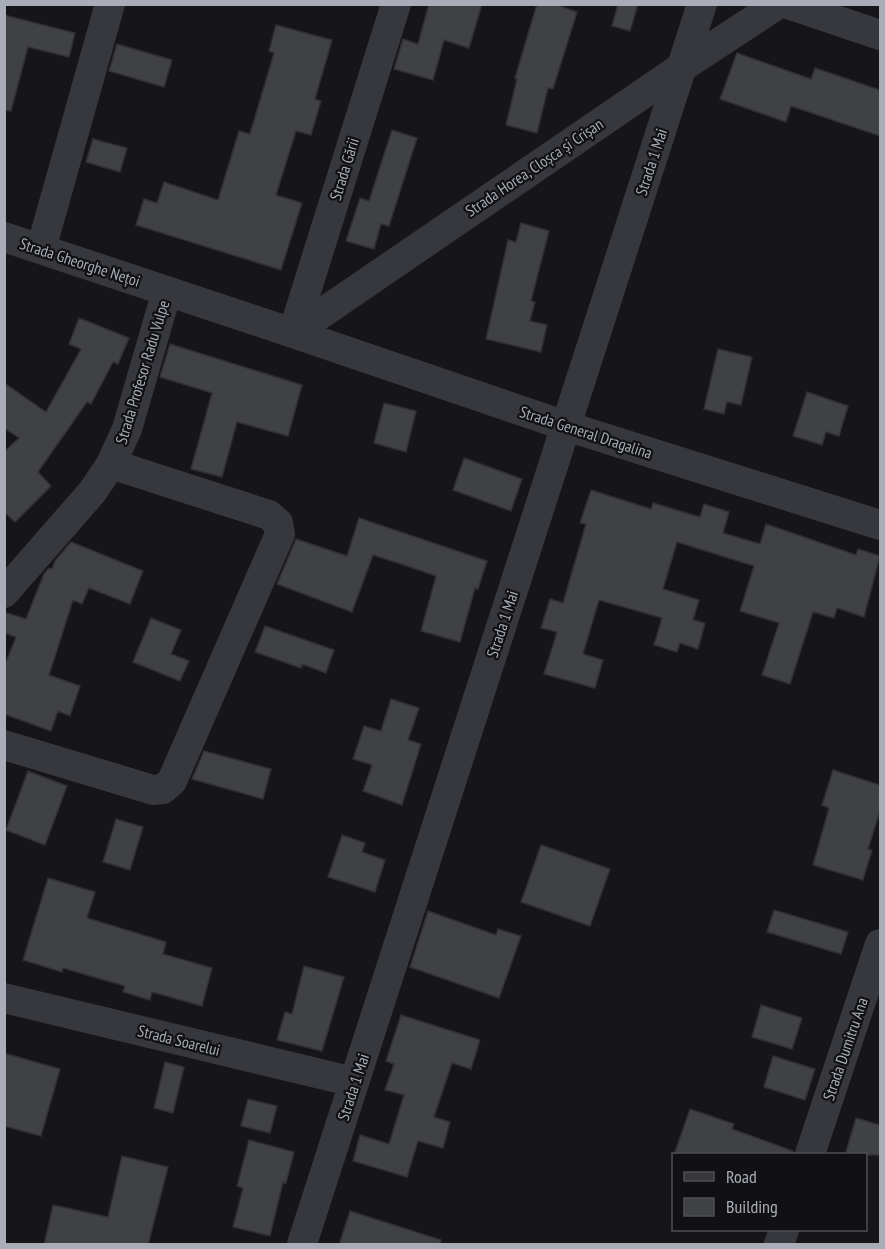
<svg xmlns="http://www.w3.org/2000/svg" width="885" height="1249" font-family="'PT Sans Narrow',sans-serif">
<rect width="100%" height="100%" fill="#161618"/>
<path fill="#404145" stroke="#303034" stroke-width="1.5" d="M 429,4 L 482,4 L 469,48 L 444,40 L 433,80 L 394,69 L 403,39 L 418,44 Z
M 537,4 L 554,4 L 577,12 L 553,89 L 548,88 L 537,133 L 506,125 L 517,79 L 515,78 Z
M 618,4 L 638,4 L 630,31 L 612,26 Z
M 4,15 L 75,33 L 69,57 L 28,47 L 11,111 L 4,110 Z
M 276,25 L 332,40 L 315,99 L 321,101 L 311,135 L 296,131 L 276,195 L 302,203 L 281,270 L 136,225 L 144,199 L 157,203 L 164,182 L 218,200 L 239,131 L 250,134 L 274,53 L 269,51 Z
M 117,44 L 172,60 L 164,87 L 109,71 Z
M 737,53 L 811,79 L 815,68 L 880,90 L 880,136 L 791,106 L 786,122 L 720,99 Z
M 392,130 L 417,138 L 389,226 L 381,224 L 374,249 L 346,241 L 360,198 L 369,201 Z
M 93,139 L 127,148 L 120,172 L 86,162 Z
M 521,223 L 549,231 L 531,301 L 535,302 L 530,321 L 547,325 L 541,352 L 486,339 L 508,240 L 516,242 Z
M 79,318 L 129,338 L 118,364 L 113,362 L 91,404 L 87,402 L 38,472 L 51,486 L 15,522 L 4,512 L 4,452 L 19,438 L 4,428 L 4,383 L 46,412 L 81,349 L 69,344 Z
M 170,344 L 302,385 L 288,436 L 237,422 L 222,477 L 191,469 L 212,393 L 160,377 Z
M 718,349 L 752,357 L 741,405 L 727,402 L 724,414 L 704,409 Z
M 807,392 L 848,406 L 839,436 L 826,432 L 822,445 L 793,436 Z
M 384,403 L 416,411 L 406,452 L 374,443 Z
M 464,458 L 522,479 L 511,511 L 453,490 Z
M 591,490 L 651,509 L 653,503 L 700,517 L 704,504 L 729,512 L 723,533 L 760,544 L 766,524 L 856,555 L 858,549 L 880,556 L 864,617 L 837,608 L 834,618 L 813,612 L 790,684 L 762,675 L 779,623 L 740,611 L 754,566 L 677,542 L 663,589 L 699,600 L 693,620 L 705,623 L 698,649 L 680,643 L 677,652 L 654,645 L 662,618 L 599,600 L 583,654 L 603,660 L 595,688 L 544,674 L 557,632 L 541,628 L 550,599 L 563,603 L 586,524 L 580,523 Z
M 359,518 L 487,561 L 478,589 L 475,588 L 460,642 L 421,631 L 436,576 L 410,567 L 373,555 L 352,612 L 277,584 L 296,539 L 347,556 Z
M 71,542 L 143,571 L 130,604 L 89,588 L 82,604 L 73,600 L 49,675 L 80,686 L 70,716 L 58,711 L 51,731 L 4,714 L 4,667 L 16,637 L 4,633 L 4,612 L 26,619 L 44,574 L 49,568 L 52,569 L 55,561 Z
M 151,618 L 181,630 L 171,654 L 189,661 L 180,681 L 133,662 Z
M 265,626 L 334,650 L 326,673 L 302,664 L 301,668 L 255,652 Z
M 391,699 L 419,708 L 408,740 L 421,744 L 402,805 L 363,791 L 372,765 L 353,759 L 364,726 L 381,731 Z
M 204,751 L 271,769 L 263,799 L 192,779 Z
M 833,770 L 880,785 L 880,811 L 868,849 L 872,850 L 863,880 L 813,865 L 829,808 L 822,805 Z
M 28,771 L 67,786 L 45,845 L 6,830 Z
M 116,819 L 143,827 L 130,870 L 103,862 Z
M 342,835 L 365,843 L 362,852 L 385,860 L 375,892 L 328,877 Z
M 541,845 L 610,869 L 590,926 L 521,902 Z
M 48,878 L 95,892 L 87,918 L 166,942 L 163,954 L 212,968 L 202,1006 L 152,992 L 150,1000 L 123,992 L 125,986 L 63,968 L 62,972 L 23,960 Z
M 774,910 L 848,932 L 841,954 L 767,932 Z
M 428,911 L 496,935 L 498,929 L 521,936 L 499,998 L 410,967 Z
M 304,966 L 344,977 L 322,1051 L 277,1040 L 285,1012 L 292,1014 Z
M 761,1005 L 802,1018 L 792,1049 L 752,1037 Z
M 401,1015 L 480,1040 L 471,1069 L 452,1063 L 434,1117 L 450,1122 L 443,1148 L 418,1141 L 407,1177 L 353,1161 L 360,1135 L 389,1144 L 404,1095 L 385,1090 L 394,1064 L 386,1061 Z
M 4,1053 L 60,1069 L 41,1136 L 4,1126 Z
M 773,1056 L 815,1069 L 805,1100 L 764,1087 Z
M 165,1062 L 184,1067 L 173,1113 L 154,1108 Z
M 248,1099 L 277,1106 L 270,1133 L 241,1126 Z
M 690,1109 L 734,1124 L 732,1129 L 793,1151 L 793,1155 L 674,1155 Z
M 856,1118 L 880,1125 L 880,1155 L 845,1155 Z
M 249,1140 L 294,1152 L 286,1183 L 283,1182 L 270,1236 L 233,1227 L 243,1188 L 237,1186 Z
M 122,1156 L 168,1167 L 148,1245 L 44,1245 L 53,1205 L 108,1217 Z
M 350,1211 L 441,1240 L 440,1245 L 339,1245 Z"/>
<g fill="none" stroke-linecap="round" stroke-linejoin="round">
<path stroke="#37383d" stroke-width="30" d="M 788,4 L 880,35
M 4,237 L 293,333 L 566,426 L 880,525
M 41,249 L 110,4
M 293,333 L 682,67 L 778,4
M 293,333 L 396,4
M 4,593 L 93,491 L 111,464 L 127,429 L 167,291
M 4,745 L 153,790 L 163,789 L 172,781 L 280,534 L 278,523 L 269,515 L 111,464
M 4,998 L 354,1082
M 810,1154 L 880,944
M 302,1244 L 702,4
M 779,1244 L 784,1230"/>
</g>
<g text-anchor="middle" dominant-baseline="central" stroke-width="4.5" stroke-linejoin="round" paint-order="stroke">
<g font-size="16" fill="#a8adb8" stroke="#111113">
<text transform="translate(651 162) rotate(-72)">Strada 1 Mai</text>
<text transform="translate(534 167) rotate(-34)">Strada Horea, Cloșca și Crișan</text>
<text transform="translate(344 169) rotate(-73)">Strada Gării</text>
<text transform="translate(80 262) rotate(18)">Strada Gheorghe Nețoi</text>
<text transform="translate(142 372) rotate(-73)">Strada Profesor Radu Vulpe</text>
<text transform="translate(586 432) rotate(18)">Strada General Dragalina</text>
<text transform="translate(502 624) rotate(-72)">Strada 1 Mai</text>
<text transform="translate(179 1040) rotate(14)">Strada Soarelui</text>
<text transform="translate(845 1049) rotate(-71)">Strada Dumitru Ana</text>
<text transform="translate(353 1087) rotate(-72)">Strada 1 Mai</text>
</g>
</g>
<rect width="885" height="1249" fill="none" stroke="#a8adb8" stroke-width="12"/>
<rect x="672" y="1153" width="195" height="78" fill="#111113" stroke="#4d4f55" stroke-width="1.5"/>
<rect x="684" y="1172" width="30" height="9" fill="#37383d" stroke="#4d4f55" stroke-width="1.5"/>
<text x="726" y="1183" font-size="18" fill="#a8adb8">Road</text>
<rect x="684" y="1198" width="30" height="18" fill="#404145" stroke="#4d4f55" stroke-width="1.5"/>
<text x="726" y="1213" font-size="18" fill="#a8adb8">Building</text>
</svg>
